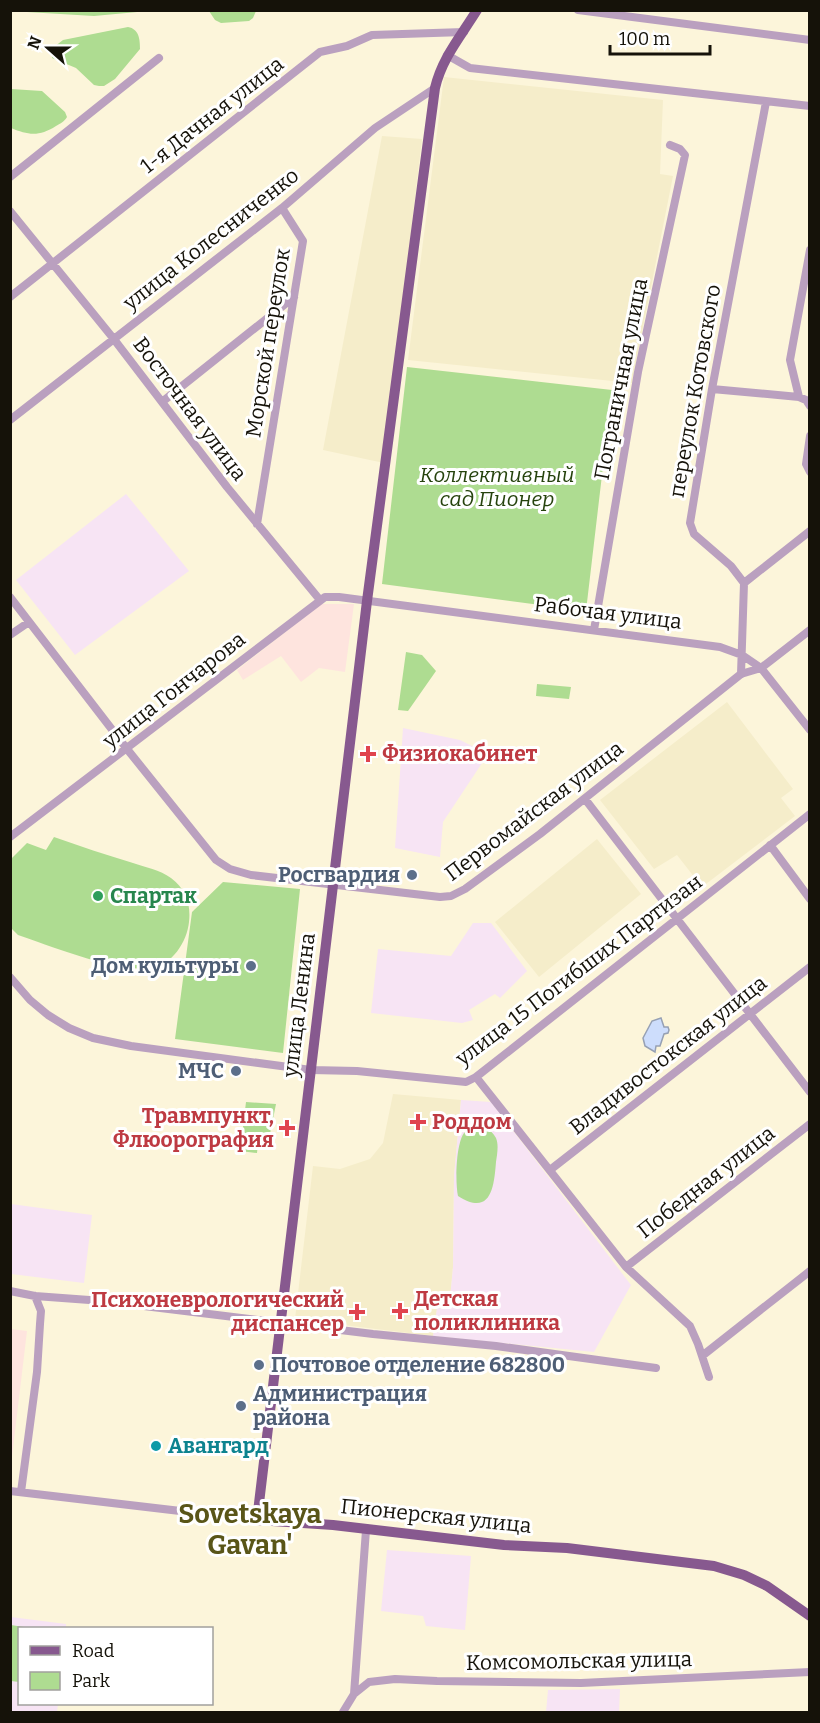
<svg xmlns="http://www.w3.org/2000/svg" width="820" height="1723" font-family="Bitter,serif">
<rect width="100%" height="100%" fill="#fcf5da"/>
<path fill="#fee4de" d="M 321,604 L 354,604 L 345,672 L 319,668 L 301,682 L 281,656 L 243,680 L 237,670 Z
M 11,1329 L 27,1331 L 11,1465 L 10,1329 Z"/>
<path fill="#f5edca" d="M 444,77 L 663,100 L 660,174 L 673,176 L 632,383 L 408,360 Z
M 382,136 L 422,139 L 384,463 L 323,450 Z
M 727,702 L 793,789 L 781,798 L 795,816 L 702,887 L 677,855 L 654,869 L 600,800 Z
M 597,839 L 641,894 L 539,977 L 495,922 Z
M 393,1094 L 461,1100 L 454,1176 L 453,1267 L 449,1310 L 437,1309 L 433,1336 L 295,1319 L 313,1166 L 340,1169 L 370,1159 L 383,1143 Z"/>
<path fill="#f7e4f4" d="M 126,494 L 189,571 L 75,655 L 16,580 Z
M 403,728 L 460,740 L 488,754 L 443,822 L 440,857 L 395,848 Z
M 473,923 L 491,923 L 527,971 L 500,998 L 495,994 L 469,1010 L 473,1020 L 462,1023 L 371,1013 L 378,949 L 451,956 Z
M 461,1100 L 491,1102 L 631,1285 L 594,1352 L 433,1336 L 437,1308 L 449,1309 L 453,1267 L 454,1176 Z
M 11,1204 L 92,1215 L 84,1283 L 11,1274 Z
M 387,1550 L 471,1556 L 465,1630 L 426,1626 L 423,1616 L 381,1611 Z
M 11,1617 L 66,1624 L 66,1628 L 20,1628 L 20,1704 L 58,1704 L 57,1712 L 11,1712 Z
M 620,1689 L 619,1712 L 546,1712 L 548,1690 Z"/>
<path fill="#aedc91" d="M 10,11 L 11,10 L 148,11 L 94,16 Z
M 209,11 L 256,11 L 253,18 L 249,21 L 221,23 L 215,20 Z
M 128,27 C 139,29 140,39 140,49 L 115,79 L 104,86 L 99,86 L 94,85 L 76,68 L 52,58 L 54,47 L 63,40 Z
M 11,89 L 42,91 L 65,112 L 67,117 C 64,122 61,123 56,126 C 39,137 28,135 11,128 Z
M 407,367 L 612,390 L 586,611 L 382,584 Z
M 406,652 L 422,655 L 436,671 L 408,711 L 398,710 Z
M 537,684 L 571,687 L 569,699 L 536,696 Z
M 54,837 C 80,846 106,855 133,863 C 145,867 160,870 171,878 C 186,889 191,904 189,922 C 187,942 172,965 151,968 C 118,973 50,946 18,935 L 11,928 L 11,859 L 27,843 L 46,850 Z
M 223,882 L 300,889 L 283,1053 L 175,1039 L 192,912 Z
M 246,1102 L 276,1104 L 268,1144 L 258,1143 L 257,1153 L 240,1151 Z
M 472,1127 C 482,1127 491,1128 496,1138 C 499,1145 497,1155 496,1162 C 494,1187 491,1217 458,1196 C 455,1182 456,1144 464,1133 C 466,1131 471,1128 472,1127 Z
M 11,1625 L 30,1628 L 20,1628 L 19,1682 L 11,1681 Z"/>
<path fill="#cdddfc" stroke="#96a0b3" stroke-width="1.5" d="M 661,1018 L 664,1027 L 668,1027 L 669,1030 L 668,1033 L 664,1034 L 660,1046 L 656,1046 L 655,1052 L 645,1046 L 643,1038 L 652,1021 Z"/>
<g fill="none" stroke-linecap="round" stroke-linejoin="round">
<path stroke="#baa0bf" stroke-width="8" d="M 578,10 L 810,40
M 447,55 L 470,68 L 810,106
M 10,177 L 159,58
M 10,211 L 113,338 L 227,487 L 320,600
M 10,297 L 320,52 L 347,46 L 372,35 L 464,32
M 712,389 L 799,397 L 806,400 L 810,406
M 799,397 L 790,360 L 810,250
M 162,402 L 294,297
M 10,420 L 282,208 L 375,128 L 435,88
M 810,436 L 806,464 L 810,472
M 257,524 L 303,241 L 282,208
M 744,583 L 731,566 L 694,534 L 690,523 L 712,389 L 766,102
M 744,583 L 810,531
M 10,597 L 127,749 L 216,860 L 230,869 L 251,875 L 440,897 L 451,896 L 465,889 L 540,834 L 741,674 L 761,668 L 810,630
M 594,630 L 638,372 L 685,155 L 680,149 L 670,145
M 10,635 L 29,622
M 741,674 L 744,583
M 585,799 L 810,1092
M 10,837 L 325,597 L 339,597 L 720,647 L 742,655 L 761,668 L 810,730
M 770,845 L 810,899
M 10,977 L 30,1000 L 48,1015 L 69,1028 L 93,1038 L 131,1046 L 311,1070 L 357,1071 L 466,1082 L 476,1077 L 810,814
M 476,1077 L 626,1267 L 690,1326 L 698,1344 L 709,1377
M 550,1170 L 810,967
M 626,1267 L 810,1124
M 10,1291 L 35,1296 L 103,1301 L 373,1334 L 496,1346 L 656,1368
M 702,1356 L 810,1271
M 10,1491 L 257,1520
M 21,1492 L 37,1372 L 40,1324 L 41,1311 L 35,1296
M 354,1694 L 369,1682 L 395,1679 L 437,1681 L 581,1683 L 810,1672
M 343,1712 L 354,1694 L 366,1530"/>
<path stroke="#87598f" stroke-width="10" d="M 477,10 C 461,36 442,58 435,88 L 367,601 L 257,1520 L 333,1525 L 504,1545 L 567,1548 L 714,1566 L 744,1575 L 767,1586 L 810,1616"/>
</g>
<g fill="#e0444e" stroke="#fff" stroke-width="2">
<path d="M365 745h6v6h6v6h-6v6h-6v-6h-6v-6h6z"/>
<path d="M415 1113h6v6h6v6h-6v6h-6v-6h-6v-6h6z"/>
<path d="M284 1119h6v6h6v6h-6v6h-6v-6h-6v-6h6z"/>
<path d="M397 1302h6v6h6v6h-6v6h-6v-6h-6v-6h6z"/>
<path d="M354 1303h6v6h6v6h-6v6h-6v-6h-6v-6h6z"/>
</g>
<g fill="#5c6f8a" stroke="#fff" stroke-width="2">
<circle cx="412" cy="875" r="6"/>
<circle cx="251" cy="966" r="6"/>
<circle cx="236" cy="1071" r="6"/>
<circle cx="259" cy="1365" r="6"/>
<circle cx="241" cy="1406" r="6"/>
</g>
<circle fill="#2e9e5b" stroke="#fff" stroke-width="2" cx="98" cy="896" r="6"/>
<circle fill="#0f9aa8" stroke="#fff" stroke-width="2" cx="156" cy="1446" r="6"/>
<g text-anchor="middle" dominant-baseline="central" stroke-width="6" stroke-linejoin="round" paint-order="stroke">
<g font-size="21" fill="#151209" stroke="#fff">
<text transform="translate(212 115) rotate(-38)">1-я Дачная улица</text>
<text transform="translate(211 239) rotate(-38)">улица Колесниченко</text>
<text transform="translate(268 343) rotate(-81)">Морской переулок</text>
<text transform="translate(621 379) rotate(-79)">Пограничная улица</text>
<text transform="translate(695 391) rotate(-80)">переулок Котовского</text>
<text transform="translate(190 409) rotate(53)">Восточная улица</text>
<text transform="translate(608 613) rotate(7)">Рабочая улица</text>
<text transform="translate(174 690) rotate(-38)">улица Гончарова</text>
<text transform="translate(534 811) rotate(-37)">Первомайская улица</text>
<text transform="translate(579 970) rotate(-37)">улица 15 Погибших Партизан</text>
<text transform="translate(299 1005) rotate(-83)">улица Ленина</text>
<text transform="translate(668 1055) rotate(-38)">Владивостокская улица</text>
<text transform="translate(706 1182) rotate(-38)">Победная улица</text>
<text transform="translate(436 1516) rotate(6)">Пионерская улица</text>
<text transform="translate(579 1661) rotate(-1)">Комсомольская улица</text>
</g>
<g font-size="21" font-style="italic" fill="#26430d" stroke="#fff">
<text x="497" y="475">Коллективный<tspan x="497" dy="24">сад Пионер</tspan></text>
</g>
<g font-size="21" font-weight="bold" fill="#be3a42" stroke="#fff" text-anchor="start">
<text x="382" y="754">Физиокабинет</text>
<text x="274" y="1116" text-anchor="end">Травмпункт,<tspan x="274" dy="24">Флюорография</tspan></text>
<text x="432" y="1122">Роддом</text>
<text x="414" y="1299">Детская<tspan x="414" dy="24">поликлиника</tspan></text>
<text x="344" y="1300" text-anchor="end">Психоневрологический<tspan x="344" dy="24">диспансер</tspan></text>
</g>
<g font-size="21" font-weight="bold" fill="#4e5e75" stroke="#fff" text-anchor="end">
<text x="400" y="875">Росгвардия</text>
<text x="239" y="966">Дом культуры</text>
<text x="224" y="1071">МЧС</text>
<text x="271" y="1365" text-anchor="start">Почтовое отделение 682800</text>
<text x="253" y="1394" text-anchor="start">Администрация<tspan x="253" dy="24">района</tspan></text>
</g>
<g font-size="21" font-weight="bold" fill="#27864d" stroke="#fff" text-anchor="start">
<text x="110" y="896">Спартак</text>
</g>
<g font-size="21" font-weight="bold" fill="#0d838f" stroke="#fff" text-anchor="start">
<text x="168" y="1446">Авангард</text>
</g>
<g font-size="27" font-weight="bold" fill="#595518" stroke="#fff">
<text x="250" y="1514">Sovetskaya<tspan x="250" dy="31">Gavan'</tspan></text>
</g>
</g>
<rect width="820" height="1723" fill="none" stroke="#151209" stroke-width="24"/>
<rect x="18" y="1627" width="195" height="78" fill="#ffffff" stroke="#a1a09d" stroke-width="1.5"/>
<rect x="30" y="1646" width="30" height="9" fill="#87598f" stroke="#a1a09d" stroke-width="1.5"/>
<text x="72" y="1657" font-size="18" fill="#151209">Road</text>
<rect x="30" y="1672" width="30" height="18" fill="#aedc91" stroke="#a1a09d" stroke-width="1.5"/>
<text x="72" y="1687" font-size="18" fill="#151209">Park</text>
<g transform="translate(48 48) rotate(291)" stroke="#ffffff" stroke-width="4.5" paint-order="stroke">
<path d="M0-4.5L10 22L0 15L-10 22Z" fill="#151209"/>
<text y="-9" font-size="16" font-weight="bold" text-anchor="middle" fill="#151209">N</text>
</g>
<path d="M610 45v9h100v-9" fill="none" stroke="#151209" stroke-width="3"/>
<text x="619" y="45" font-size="18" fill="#151209" stroke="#ffffff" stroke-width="4.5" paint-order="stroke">100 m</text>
</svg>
